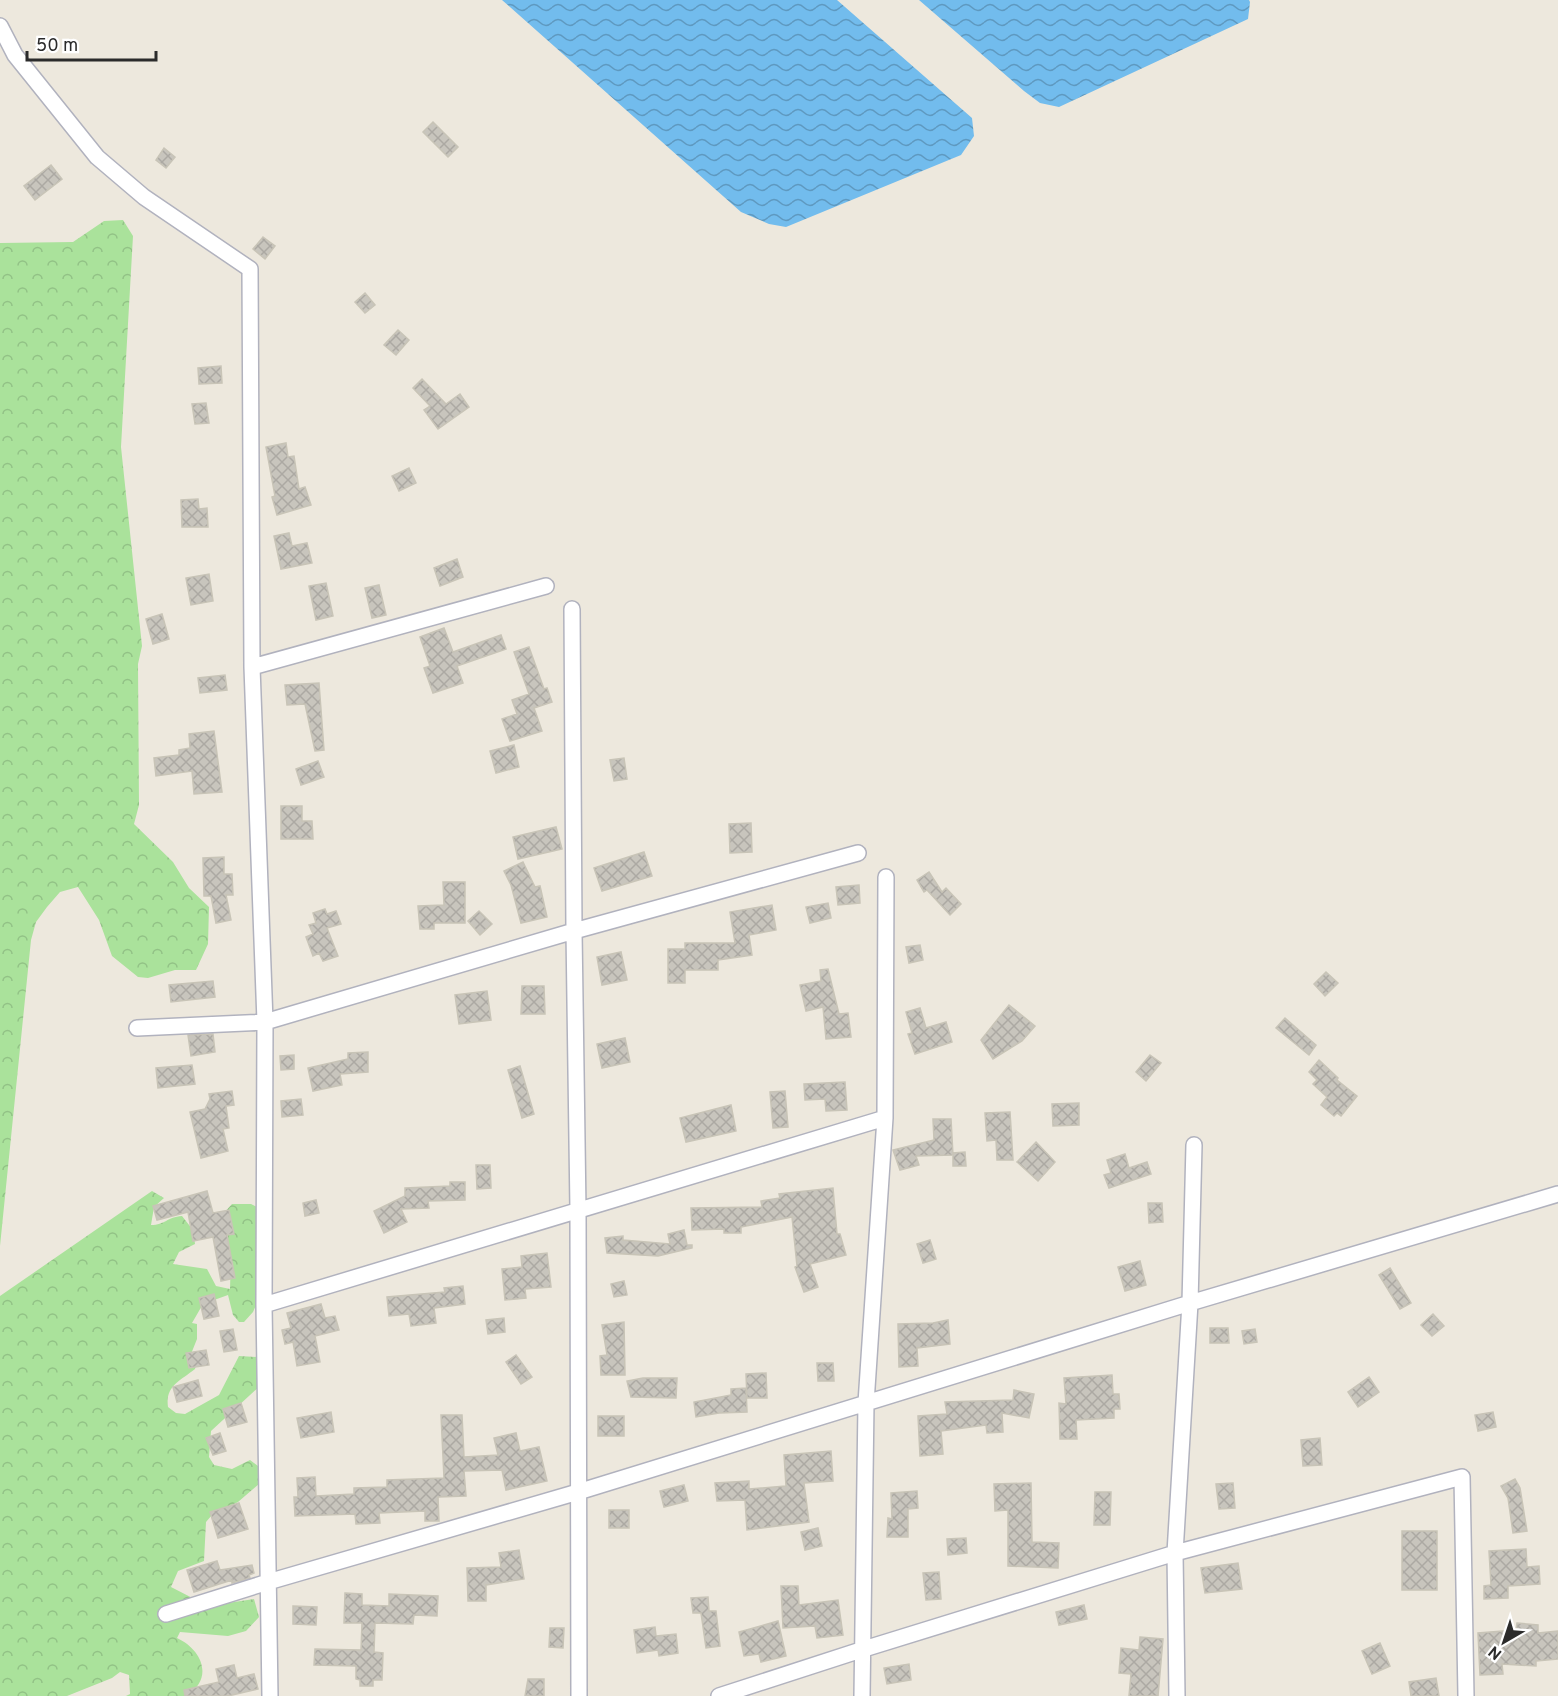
<svg xmlns="http://www.w3.org/2000/svg" width="1558" height="1696" font-family="Overpass,sans-serif">
<defs>
<pattern id="forest-crowns" width="20" height="18" patternUnits="userSpaceOnUse" patternTransform="scale(1.5)"><rect width="20" height="18" fill="#aae29b"/><path d="M2 6a3 3 0 1 1 6 0M12 15a3 3 0 1 1 6 0" fill="none" stroke="#92c286"/></pattern>
<pattern id="water-waves" width="16" height="10" patternUnits="userSpaceOnUse" patternTransform="scale(1.5)"><rect width="16" height="10" fill="#72bced"/><path d="M0 5q4-4 8 0t8 0" fill="none" stroke="#5e99c0"/></pattern>
<pattern id="building-cross-hatch" width="8" height="8" patternUnits="userSpaceOnUse" patternTransform="scale(1.5)"><rect width="8" height="8" fill="#c8c5bd"/><path d="M0 0l8 8M0 8l8-8" fill="none" stroke="#aca9a3"/></pattern>
</defs>
<rect width="100%" height="100%" fill="#ede8dd"/>
<path fill="url(#forest-crowns)" d="M 123,220 L 133,236 L 121,447 L 142,646 L 138,664 L 139,805 L 134,824 L 173,862 L 189,888 L 209,907 L 208,944 L 196,970 L 175,970 L 148,978 L 138,977 L 112,956 L 99,920 L 78,887 L 60,892 L 47,907 L 36,922 L 31,940 L 0,1246 L 0,243 L 73,242 L 104,221 Z
M 152,1191 L 164,1198 L 154,1207 L 151,1225 C 165,1225 167,1217 182,1216 L 193,1230 L 195,1244 L 179,1252 L 173,1264 L 207,1269 L 216,1286 L 230,1289 L 231,1255 L 226,1247 L 223,1214 L 232,1204 L 251,1204 L 259,1208 L 257,1303 L 253,1312 L 244,1322 L 239,1322 L 233,1315 L 228,1295 L 203,1304 L 192,1323 L 197,1324 L 197,1339 L 189,1359 L 196,1365 L 195,1369 C 180,1381 165,1386 168,1407 L 176,1413 L 185,1414 L 219,1395 L 239,1356 L 258,1357 L 261,1385 L 211,1431 L 209,1457 L 214,1465 L 232,1469 L 250,1460 L 258,1466 L 259,1484 L 238,1502 L 212,1515 L 206,1522 L 204,1561 L 178,1571 L 171,1587 L 208,1606 L 254,1599 L 259,1617 L 246,1631 L 228,1636 L 180,1632 L 177,1638 C 203,1650 214,1679 186,1696 L 126,1696 L 130,1694 L 129,1675 L 120,1672 L 112,1678 L 67,1696 L 0,1696 L 0,1296 Z"/>
<path fill="url(#water-waves)" d="M 502,0 L 837,0 L 972,118 L 974,136 L 961,155 L 786,227 L 769,224 L 741,212 Z
M 919,0 L 1249,0 L 1250,2 L 1248,19 L 1059,107 L 1040,103 L 1024,91 Z"/>
<path fill="url(#building-cross-hatch)" stroke="#c8c4b7" stroke-width="1.5" d="M 433,122 L 458,147 L 448,157 L 423,132 Z
M 164,148 L 175,157 L 166,168 L 156,160 Z
M 51,165 L 62,179 L 35,200 L 24,186 Z
M 263,237 L 275,246 L 265,259 L 253,249 Z
M 365,293 L 375,305 L 365,313 L 355,302 Z
M 398,330 L 409,340 L 396,355 L 384,345 Z
M 221,366 L 222,383 L 199,384 L 198,368 Z
M 422,379 L 446,404 L 460,394 L 469,407 L 438,429 L 424,410 L 430,406 L 413,388 Z
M 206,403 L 209,423 L 195,424 L 192,404 Z
M 286,443 L 288,457 L 294,456 L 299,489 L 305,487 L 311,505 L 277,515 L 272,497 L 275,496 L 266,447 Z
M 409,468 L 416,483 L 399,491 L 392,476 Z
M 198,499 L 199,509 L 207,508 L 208,527 L 182,527 L 181,500 Z
M 289,533 L 292,546 L 307,543 L 312,563 L 281,569 L 274,536 Z
M 457,559 L 463,577 L 440,586 L 434,568 Z
M 209,574 L 213,601 L 191,605 L 186,578 Z
M 326,583 L 333,616 L 316,620 L 309,586 Z
M 379,585 L 386,615 L 372,618 L 365,588 Z
M 162,614 L 169,639 L 153,644 L 146,619 Z
M 444,628 L 453,652 L 501,635 L 506,649 L 457,666 L 463,683 L 433,693 L 424,668 L 430,666 L 420,637 Z
M 529,647 L 544,689 L 547,688 L 552,702 L 534,708 L 542,731 L 510,741 L 502,719 L 517,714 L 512,700 L 529,694 L 514,652 Z
M 225,675 L 227,690 L 200,693 L 198,678 Z
M 319,683 L 324,750 L 315,751 L 305,704 L 287,705 L 285,685 Z
M 214,731 L 222,792 L 194,794 L 192,771 L 156,776 L 154,758 L 179,755 L 179,750 L 190,748 L 189,734 Z
M 514,745 L 519,767 L 496,773 L 490,751 Z
M 624,758 L 627,779 L 614,781 L 610,760 Z
M 318,761 L 324,777 L 301,785 L 296,769 Z
M 281,806 L 302,806 L 302,821 L 312,821 L 313,839 L 281,839 Z
M 751,823 L 752,852 L 730,853 L 729,824 Z
M 556,827 L 562,849 L 518,859 L 513,837 Z
M 644,852 L 652,876 L 602,891 L 594,868 Z
M 224,857 L 224,874 L 232,874 L 233,895 L 226,895 L 231,920 L 216,923 L 211,896 L 204,896 L 203,858 Z
M 523,862 L 535,887 L 540,886 L 547,917 L 521,923 L 511,885 L 504,871 Z
M 929,872 L 942,892 L 946,888 L 961,904 L 950,915 L 927,890 L 924,892 L 917,880 Z
M 443,882 L 465,882 L 465,923 L 434,923 L 434,929 L 420,929 L 418,906 L 444,905 Z
M 859,885 L 860,903 L 838,905 L 836,887 Z
M 828,903 L 831,918 L 810,923 L 806,907 Z
M 772,905 L 776,930 L 749,935 L 752,955 L 718,960 L 718,970 L 685,970 L 685,983 L 668,983 L 668,949 L 685,949 L 685,943 L 735,943 L 730,912 Z
M 325,909 L 327,914 L 336,911 L 341,924 L 327,928 L 338,956 L 323,961 L 319,953 L 313,956 L 306,937 L 313,934 L 309,925 L 316,923 L 313,913 Z
M 479,911 L 492,924 L 480,935 L 468,921 Z
M 920,945 L 923,960 L 909,963 L 906,947 Z
M 621,952 L 627,980 L 602,985 L 597,957 Z
M 828,969 L 839,1014 L 848,1013 L 851,1037 L 826,1039 L 823,1007 L 806,1011 L 800,985 L 821,981 L 820,970 Z
M 1326,972 L 1338,983 L 1325,996 L 1314,984 Z
M 213,981 L 215,997 L 171,1002 L 169,985 Z
M 522,986 L 544,986 L 545,1014 L 521,1014 Z
M 487,991 L 491,1020 L 459,1024 L 455,995 Z
M 1009,1005 L 1035,1026 L 1022,1041 L 993,1059 L 981,1040 Z
M 920,1008 L 926,1028 L 946,1022 L 952,1042 L 915,1054 L 908,1034 L 912,1033 L 906,1012 Z
M 1285,1018 L 1316,1045 L 1309,1055 L 1276,1028 Z
M 213,1034 L 215,1052 L 191,1056 L 188,1035 Z
M 625,1038 L 630,1062 L 602,1068 L 597,1044 Z
M 368,1052 L 368,1072 L 340,1074 L 342,1085 L 313,1091 L 308,1068 L 348,1059 L 348,1053 Z
M 294,1055 L 294,1069 L 281,1070 L 280,1056 Z
M 1150,1055 L 1161,1063 L 1146,1081 L 1136,1072 Z
M 1319,1060 L 1338,1078 L 1337,1080 L 1357,1096 L 1341,1116 L 1337,1113 L 1334,1116 L 1321,1105 L 1327,1097 L 1313,1084 L 1317,1080 L 1309,1072 Z
M 192,1065 L 195,1084 L 158,1088 L 156,1068 Z
M 520,1066 L 534,1114 L 522,1118 L 508,1070 Z
M 845,1082 L 847,1110 L 826,1111 L 825,1099 L 805,1100 L 804,1084 Z
M 232,1091 L 234,1105 L 226,1106 L 229,1128 L 223,1129 L 228,1151 L 201,1158 L 190,1112 L 205,1109 L 210,1099 L 209,1094 Z
M 785,1091 L 788,1127 L 773,1128 L 770,1092 Z
M 301,1099 L 303,1115 L 282,1117 L 281,1101 Z
M 1079,1103 L 1079,1125 L 1053,1126 L 1052,1104 Z
M 731,1105 L 736,1131 L 686,1142 L 680,1118 Z
M 1010,1112 L 1013,1160 L 997,1160 L 996,1140 L 987,1141 L 985,1113 Z
M 933,1119 L 951,1119 L 953,1155 L 916,1156 L 919,1165 L 900,1170 L 893,1150 L 934,1140 Z
M 1036,1142 L 1055,1162 L 1038,1181 L 1017,1162 Z
M 965,1152 L 966,1166 L 953,1166 L 953,1153 Z
M 1125,1154 L 1129,1168 L 1147,1162 L 1151,1174 L 1109,1188 L 1104,1175 L 1111,1173 L 1107,1160 Z
M 476,1165 L 490,1165 L 491,1188 L 477,1189 Z
M 450,1182 L 465,1182 L 465,1200 L 428,1201 L 429,1208 L 401,1209 L 407,1222 L 384,1233 L 374,1211 L 405,1196 L 405,1188 L 450,1186 Z
M 833,1188 L 837,1234 L 840,1234 L 846,1255 L 810,1264 L 818,1287 L 804,1292 L 795,1267 L 797,1266 L 792,1217 L 741,1227 L 741,1233 L 724,1233 L 724,1229 L 692,1230 L 691,1208 L 762,1207 L 761,1201 L 780,1198 L 779,1194 Z
M 207,1191 L 213,1213 L 229,1210 L 234,1234 L 227,1235 L 235,1278 L 221,1281 L 213,1237 L 193,1241 L 188,1212 L 157,1220 L 153,1206 Z
M 316,1200 L 319,1213 L 305,1216 L 303,1203 Z
M 1148,1203 L 1162,1203 L 1163,1222 L 1149,1223 Z
M 684,1230 L 687,1245 L 692,1245 L 692,1248 L 658,1256 L 607,1253 L 605,1238 L 623,1236 L 623,1240 L 670,1244 L 668,1234 Z
M 930,1240 L 936,1259 L 923,1263 L 917,1244 Z
M 547,1253 L 551,1287 L 525,1289 L 526,1298 L 505,1300 L 502,1269 L 522,1267 L 521,1256 Z
M 1140,1261 L 1146,1285 L 1125,1291 L 1118,1267 Z
M 1390,1268 L 1411,1303 L 1400,1309 L 1379,1275 Z
M 624,1281 L 627,1295 L 614,1297 L 611,1284 Z
M 463,1286 L 465,1304 L 434,1308 L 436,1323 L 411,1326 L 409,1314 L 389,1316 L 387,1297 L 445,1292 L 444,1288 Z
M 214,1294 L 219,1316 L 204,1319 L 199,1298 Z
M 321,1304 L 325,1318 L 335,1316 L 339,1330 L 315,1336 L 320,1362 L 297,1366 L 293,1342 L 285,1344 L 282,1330 L 291,1328 L 287,1313 Z
M 1433,1314 L 1444,1326 L 1432,1336 L 1421,1325 Z
M 504,1318 L 505,1332 L 488,1334 L 486,1320 Z
M 948,1320 L 950,1344 L 917,1348 L 918,1366 L 899,1367 L 898,1324 L 933,1323 Z
M 624,1322 L 625,1375 L 601,1375 L 600,1356 L 607,1355 L 602,1325 Z
M 1210,1328 L 1228,1328 L 1229,1343 L 1210,1343 Z
M 233,1329 L 237,1350 L 224,1352 L 220,1331 Z
M 1255,1329 L 1257,1342 L 1244,1344 L 1242,1331 Z
M 206,1350 L 209,1365 L 189,1368 L 186,1353 Z
M 516,1355 L 532,1377 L 521,1384 L 506,1362 Z
M 817,1363 L 833,1363 L 834,1381 L 818,1381 Z
M 766,1373 L 767,1398 L 747,1398 L 746,1374 Z
M 1112,1375 L 1113,1394 L 1119,1394 L 1120,1409 L 1114,1409 L 1114,1418 L 1076,1420 L 1077,1439 L 1060,1439 L 1059,1403 L 1066,1404 L 1064,1378 Z
M 1369,1377 L 1379,1392 L 1358,1407 L 1348,1392 Z
M 643,1378 L 677,1378 L 676,1398 L 631,1397 L 627,1381 Z
M 198,1380 L 202,1396 L 177,1402 L 173,1387 Z
M 746,1388 L 747,1412 L 719,1413 L 696,1417 L 694,1402 L 731,1395 L 731,1389 Z
M 1014,1390 L 1034,1394 L 1029,1418 L 1002,1413 L 1003,1432 L 987,1433 L 986,1425 L 941,1431 L 943,1454 L 920,1456 L 918,1416 L 947,1414 L 945,1402 L 1013,1400 Z
M 241,1403 L 247,1422 L 228,1427 L 223,1409 Z
M 331,1412 L 334,1432 L 301,1438 L 297,1418 Z
M 1493,1412 L 1496,1427 L 1478,1431 L 1475,1415 Z
M 441,1415 L 462,1415 L 464,1457 L 498,1455 L 494,1438 L 516,1433 L 520,1451 L 539,1447 L 547,1481 L 506,1490 L 502,1470 L 464,1471 L 466,1496 L 438,1497 L 439,1521 L 425,1521 L 425,1511 L 379,1513 L 380,1523 L 356,1524 L 355,1514 L 295,1516 L 294,1497 L 298,1497 L 297,1478 L 315,1477 L 316,1496 L 354,1494 L 354,1488 L 387,1487 L 387,1480 L 444,1478 Z
M 598,1416 L 624,1416 L 624,1436 L 598,1436 Z
M 220,1433 L 226,1451 L 213,1455 L 206,1438 Z
M 1320,1438 L 1322,1465 L 1303,1466 L 1301,1440 Z
M 831,1451 L 833,1481 L 804,1483 L 809,1522 L 747,1530 L 745,1500 L 717,1501 L 715,1483 L 749,1481 L 749,1489 L 786,1486 L 784,1455 Z
M 1515,1479 L 1520,1488 L 1527,1531 L 1513,1533 L 1508,1498 L 1501,1486 Z
M 1031,1483 L 1032,1542 L 1059,1543 L 1058,1568 L 1008,1566 L 1008,1510 L 995,1511 L 994,1484 Z
M 1233,1483 L 1235,1508 L 1219,1509 L 1216,1484 Z
M 684,1485 L 688,1501 L 664,1507 L 660,1491 Z
M 917,1491 L 918,1508 L 908,1509 L 908,1537 L 887,1537 L 888,1518 L 892,1519 L 891,1493 Z
M 1095,1492 L 1111,1492 L 1110,1525 L 1094,1525 Z
M 239,1503 L 248,1529 L 218,1538 L 210,1512 Z
M 609,1510 L 629,1510 L 629,1528 L 609,1528 Z
M 818,1528 L 822,1546 L 805,1550 L 801,1532 Z
M 1402,1531 L 1437,1531 L 1437,1590 L 1402,1590 Z
M 966,1538 L 967,1553 L 948,1555 L 947,1539 Z
M 1526,1549 L 1527,1567 L 1539,1566 L 1540,1584 L 1508,1586 L 1508,1598 L 1484,1599 L 1484,1586 L 1491,1585 L 1489,1551 Z
M 519,1550 L 524,1579 L 486,1585 L 486,1601 L 468,1601 L 467,1568 L 501,1567 L 499,1553 Z
M 217,1561 L 220,1570 L 252,1565 L 254,1573 L 249,1575 L 250,1578 L 232,1583 L 232,1580 L 194,1592 L 187,1570 Z
M 1238,1563 L 1242,1589 L 1205,1593 L 1201,1568 Z
M 939,1572 L 941,1599 L 926,1600 L 923,1573 Z
M 781,1586 L 798,1586 L 799,1605 L 838,1600 L 843,1635 L 817,1638 L 815,1626 L 783,1628 Z
M 345,1593 L 362,1594 L 362,1605 L 389,1606 L 389,1594 L 438,1596 L 437,1616 L 414,1615 L 413,1624 L 375,1623 L 374,1652 L 383,1653 L 382,1680 L 373,1680 L 373,1686 L 360,1686 L 360,1680 L 356,1679 L 356,1666 L 314,1665 L 315,1649 L 361,1650 L 362,1623 L 344,1623 Z
M 708,1597 L 709,1611 L 716,1611 L 720,1646 L 706,1648 L 701,1613 L 693,1613 L 691,1598 Z
M 1084,1605 L 1087,1619 L 1059,1625 L 1056,1612 Z
M 293,1606 L 317,1607 L 316,1625 L 293,1624 Z
M 778,1621 L 786,1656 L 761,1662 L 759,1654 L 744,1656 L 739,1632 Z
M 1517,1623 L 1538,1625 L 1538,1633 L 1558,1631 L 1558,1659 L 1536,1661 L 1536,1666 L 1502,1664 L 1503,1674 L 1480,1675 L 1478,1633 L 1516,1630 Z
M 655,1627 L 656,1636 L 676,1634 L 678,1653 L 659,1656 L 658,1650 L 637,1653 L 634,1630 Z
M 550,1628 L 564,1628 L 563,1648 L 549,1647 Z
M 1140,1637 L 1163,1639 L 1158,1696 L 1129,1696 L 1131,1674 L 1119,1673 L 1121,1648 L 1139,1650 Z
M 1380,1643 L 1390,1666 L 1372,1674 L 1362,1651 Z
M 909,1664 L 911,1680 L 887,1684 L 884,1668 Z
M 234,1665 L 237,1678 L 254,1674 L 258,1689 L 228,1696 L 185,1696 L 184,1690 L 219,1682 L 216,1669 Z
M 1436,1678 L 1439,1696 L 1411,1696 L 1409,1682 Z
M 528,1679 L 544,1679 L 544,1696 L 525,1696 Z"/>
<g fill="none" stroke-linecap="round" stroke-linejoin="round">
<g stroke="#b1b2be" stroke-width="18">
<path id="street" d="M 0,26 L 15,55 L 97,157 L 144,197 L 250,269 L 252,667 L 265,1022 L 264,1305 L 270,1696
M 572,609 L 574,931 L 578,1210 L 579,1696
M 252,667 L 546,586
M 137,1028 L 265,1022 L 574,931 L 858,853
M 264,1305 L 885,1118
M 166,1614 L 268,1582 L 578,1492 L 1190,1303 L 1558,1194
M 719,1696 L 864,1649 L 1175,1553 L 1462,1477 L 1466,1696
M 862,1696 L 866,1403 L 885,1118 L 886,877
M 1177,1696 L 1175,1553 L 1190,1303 L 1194,1145"/>
</g>
<use href="#street" stroke="#fff" stroke-width="15"/>
</g>
<g transform="translate(1504 1642) rotate(219)" stroke="#ffffff" stroke-width="4.5" paint-order="stroke">
<path d="M0-4.5L10 22L0 15L-10 22Z" fill="#2b2b2b"/>
<text y="-9" font-size="16" font-weight="bold" text-anchor="middle" fill="#2b2b2b">N</text>
</g>
<path d="M27 51v9h129v-9" fill="none" stroke="#2b2b2b" stroke-width="3"/>
<text x="36" y="51" font-size="18" fill="#2b2b2b" stroke="#ffffff" stroke-width="4.5" paint-order="stroke">50 m</text>
</svg>
